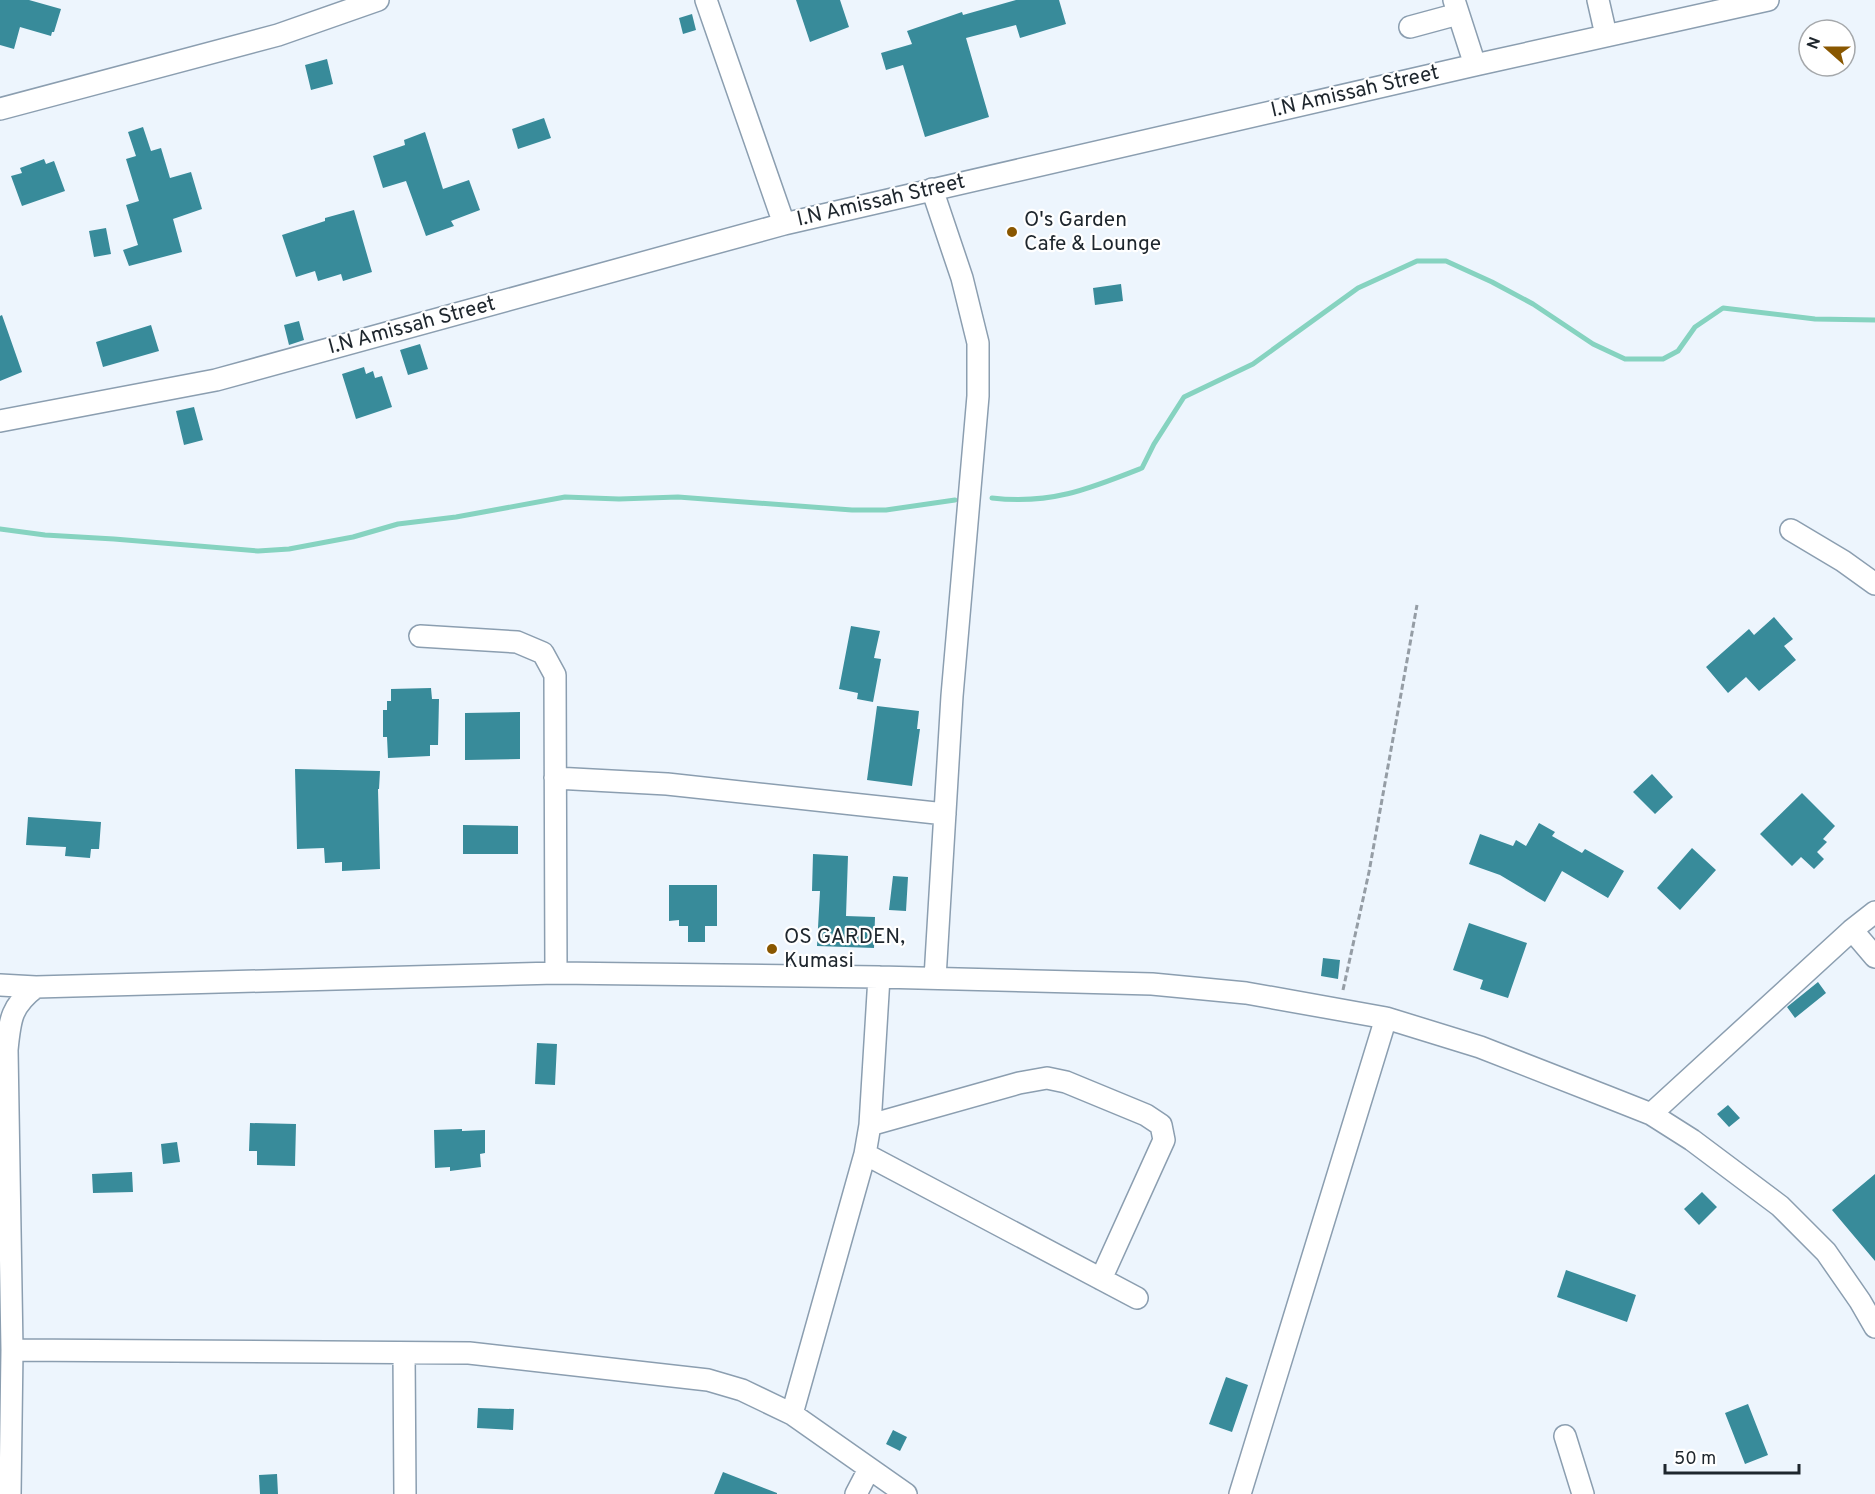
<svg xmlns="http://www.w3.org/2000/svg" width="1875" height="1494" font-family="Overpass,sans-serif">
<rect width="100%" height="100%" fill="#edf5fd"/>
<g fill="none" stroke-linecap="round" stroke-linejoin="round">
<path stroke="#86d3c0" stroke-width="5" d="M 992,498 C 1050,505 1089,489 1142,468 L 1154,444 L 1184,397 L 1253,364 L 1358,288 L 1417,261 L 1446,261 L 1492,282 L 1533,304 L 1593,344 L 1625,359 L 1663,359 L 1678,351 L 1695,327 L 1723,308 L 1815,319 L 1875,320
M 0,529 L 45,535 L 114,539 L 258,551 L 289,549 L 353,537 L 398,524 L 456,517 L 565,497 L 619,499 L 678,497 L 852,510 L 886,510 L 955,500"/>
</g>
<path fill="#388b9a" d="M 0,0 L 29,0 L 61,9 L 54,32 L 52,32 L 51,36 L 20,27 L 14,49 L 0,45 Z
M 796,0 L 840,0 L 849,27 L 810,42 Z
M 1016,0 L 1059,0 L 1066,24 L 1020,38 L 1016,25 L 966,38 L 989,117 L 925,137 L 903,65 L 886,70 L 881,53 L 912,44 L 907,31 L 962,12 L 963,15 Z
M 692,14 L 696,30 L 683,34 L 679,18 Z
M 327,59 L 333,84 L 311,90 L 305,65 Z
M 544,118 L 551,138 L 518,149 L 512,129 Z
M 143,127 L 151,151 L 161,148 L 170,178 L 191,172 L 202,209 L 173,219 L 182,252 L 129,266 L 123,250 L 138,245 L 126,205 L 139,201 L 126,159 L 136,156 L 128,132 Z
M 425,132 L 443,189 L 469,180 L 480,210 L 451,221 L 454,226 L 426,236 L 406,181 L 383,188 L 373,156 L 405,145 L 404,140 Z
M 44,159 L 46,164 L 54,161 L 65,191 L 22,206 L 11,176 L 22,173 L 20,168 Z
M 354,210 L 372,272 L 343,281 L 341,274 L 318,281 L 315,271 L 296,277 L 282,235 L 325,221 L 325,218 Z
M 106,228 L 111,254 L 94,257 L 89,231 Z
M 1121,284 L 1123,301 L 1095,305 L 1093,288 Z
M 2,315 L 22,372 L 0,381 L 0,316 Z
M 299,321 L 304,340 L 289,345 L 284,325 Z
M 151,325 L 159,351 L 103,367 L 96,342 Z
M 420,344 L 428,369 L 408,375 L 400,350 Z
M 364,367 L 366,374 L 373,371 L 375,378 L 382,376 L 392,407 L 356,419 L 342,374 Z
M 194,407 L 203,440 L 184,445 L 176,411 Z
M 1774,617 L 1793,639 L 1784,646 L 1796,660 L 1759,691 L 1746,677 L 1728,693 L 1706,667 L 1749,629 L 1754,635 Z
M 851,626 L 880,631 L 874,658 L 881,659 L 873,702 L 857,699 L 858,693 L 839,689 Z
M 431,688 L 432,699 L 439,699 L 438,745 L 430,745 L 430,756 L 388,758 L 387,737 L 383,737 L 383,710 L 387,710 L 387,701 L 391,701 L 391,689 Z
M 877,706 L 919,711 L 917,729 L 920,729 L 912,786 L 867,780 Z
M 520,712 L 520,759 L 465,760 L 465,713 Z
M 295,769 L 380,771 L 379,789 L 378,789 L 380,869 L 342,871 L 342,862 L 325,863 L 324,848 L 297,849 Z
M 1652,774 L 1673,797 L 1655,814 L 1633,792 Z
M 1802,793 L 1835,826 L 1823,839 L 1827,842 L 1817,852 L 1824,859 L 1814,869 L 1801,857 L 1792,866 L 1760,834 Z
M 28,817 L 101,822 L 99,849 L 91,849 L 90,858 L 65,856 L 66,847 L 26,845 Z
M 1539,823 L 1555,832 L 1552,836 L 1582,853 L 1585,849 L 1624,871 L 1608,898 L 1562,871 L 1545,902 L 1500,875 L 1469,864 L 1480,834 L 1513,846 L 1516,840 L 1526,846 Z
M 463,825 L 518,826 L 518,854 L 463,854 Z
M 1692,848 L 1716,870 L 1680,910 L 1657,888 Z
M 813,854 L 848,856 L 846,916 L 875,917 L 874,948 L 817,946 L 820,891 L 812,891 Z
M 893,876 L 908,877 L 906,911 L 889,910 Z
M 669,885 L 717,885 L 717,926 L 705,926 L 705,942 L 688,942 L 688,926 L 679,926 L 679,920 L 669,921 Z
M 1469,923 L 1527,943 L 1508,998 L 1480,989 L 1483,980 L 1453,970 Z
M 1323,958 L 1340,960 L 1338,979 L 1321,976 Z
M 1818,982 L 1826,993 L 1795,1018 L 1787,1007 Z
M 537,1043 L 557,1044 L 555,1085 L 535,1084 Z
M 1728,1105 L 1740,1118 L 1729,1127 L 1717,1114 Z
M 250,1123 L 296,1124 L 295,1166 L 257,1165 L 257,1151 L 249,1151 Z
M 462,1129 L 462,1131 L 485,1130 L 485,1153 L 480,1154 L 481,1167 L 450,1171 L 450,1167 L 435,1168 L 434,1130 Z
M 177,1142 L 180,1162 L 163,1164 L 161,1144 Z
M 132,1172 L 133,1192 L 93,1193 L 92,1174 Z
M 1875,1174 L 1875,1261 L 1832,1210 Z
M 1702,1192 L 1717,1207 L 1699,1225 L 1684,1209 Z
M 1566,1270 L 1636,1295 L 1627,1322 L 1557,1297 Z
M 1226,1377 L 1248,1385 L 1232,1432 L 1209,1424 Z
M 1748,1404 L 1768,1455 L 1745,1464 L 1725,1413 Z
M 478,1408 L 514,1409 L 513,1430 L 477,1428 Z
M 893,1430 L 907,1437 L 900,1451 L 886,1444 Z
M 723,1472 L 777,1493 L 777,1494 L 714,1494 Z
M 277,1474 L 278,1494 L 260,1494 L 259,1475 Z"/>
<g fill="none" stroke-linecap="round" stroke-linejoin="round">
<g stroke="#8b9eb0" stroke-width="24">
<path id="minor" d="M 706,0 L 784,224
M 1454,0 L 1475,65
M 1598,0 L 1606,35
M 1410,27 L 1458,14
M 0,109 L 278,35 L 378,0
M 932,189 L 962,278 L 978,343 L 978,396 L 952,696 L 935,978
M 0,421 L 216,380 L 784,224 L 1475,65 L 1768,0
M 1791,530 L 1843,561 L 1875,584
M 420,636 L 517,642 L 543,653 L 555,675 L 556,973
M 555,778 L 667,784 L 945,814
M 1852,930 L 1875,957
M 0,985 L 36,987 L 556,973 L 879,977 L 1152,984 L 1246,993 L 1386,1018 L 1480,1047 L 1608,1097 L 1651,1114 L 1692,1140 L 1780,1206 L 1826,1252 L 1860,1301 L 1875,1327
M 1651,1114 L 1852,930 L 1875,912
M 870,1125 L 1019,1083 L 1047,1078 L 1066,1082 L 1146,1115 L 1161,1125 L 1164,1140 L 1101,1279
M 865,1154 L 1137,1298
M 12,1350 L 469,1353 L 708,1380 L 742,1390 L 792,1414 L 906,1494
M 404,1353 L 405,1494
M 792,1414 L 865,1154 L 870,1125 L 879,977
M 1565,1436 L 1583,1494
M 10,1494 L 12,1350 L 7,1050 C 10,1019 11,1006 36,987
M 856,1494 L 869,1469
M 1240,1494 L 1386,1018"/>
</g>
<path stroke="#959da5" stroke-width="3" stroke-dasharray="6 3" stroke-linecap="butt" d="M 1343,990 L 1369,872 L 1417,605"/>
<use href="#minor" stroke="#fff" stroke-width="21"/>
</g>
<g fill="#895700" stroke="#fff" stroke-width="2">
<circle cx="1012" cy="232" r="6"/>
<circle cx="772" cy="949" r="6"/>
</g>
<g text-anchor="middle" dominant-baseline="central" stroke-width="4.5" stroke-linejoin="round" paint-order="stroke">
<g font-size="21" fill="#1e262d" stroke="#fff">
<text transform="translate(1355 92) rotate(-13)">I.N Amissah Street</text>
<text transform="translate(881 201) rotate(-13)">I.N Amissah Street</text>
<text transform="translate(412 326) rotate(-15)">I.N Amissah Street</text>
</g>
<g font-size="21" fill="#1e262d" stroke="#fff" text-anchor="start">
<text x="1024" y="220">O's Garden<tspan x="1024" dy="24">Cafe &amp; Lounge</tspan></text>
<text x="784" y="937">OS GARDEN,<tspan x="784" dy="24">Kumasi</tspan></text>
</g>
</g>
<g transform="translate(1827 48) rotate(291)"><circle r="28" fill="#ffffff" stroke="#a5a8ab" stroke-width="1.5"/>
<path d="M0-4.5L10 22L0 15L-10 22Z" fill="#895700"/>
<text y="-9" font-size="16" font-weight="bold" text-anchor="middle" fill="#1e262d">N</text>
</g>
<path d="M1665 1464v9h134v-9" fill="none" stroke="#1e262d" stroke-width="3"/>
<text x="1674" y="1464" font-size="18" fill="#1e262d" stroke="#ffffff" stroke-width="4.5" paint-order="stroke">50 m</text>
</svg>
